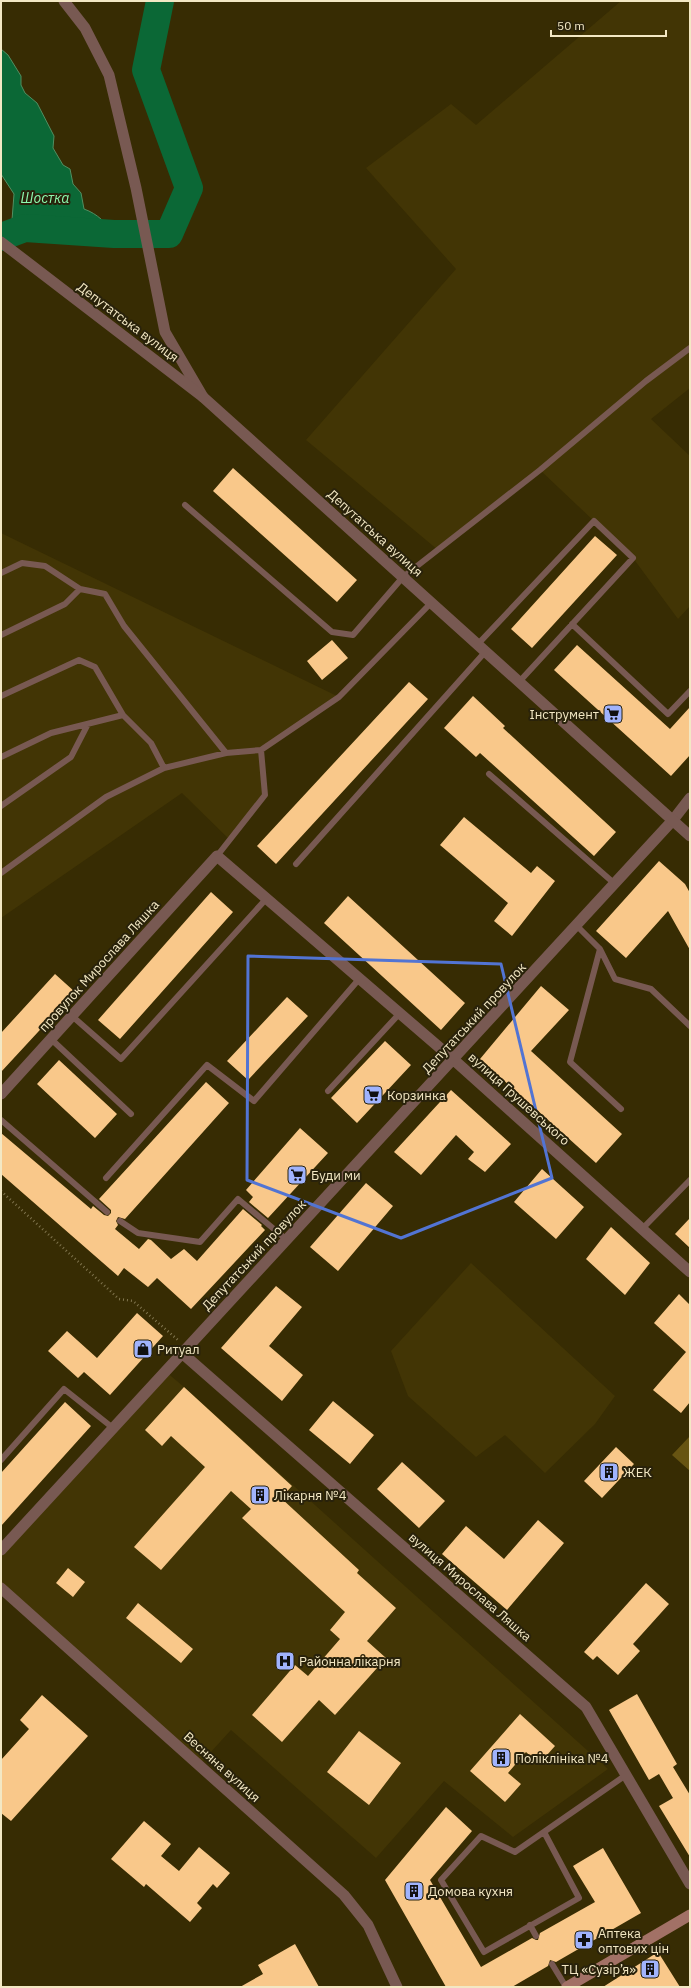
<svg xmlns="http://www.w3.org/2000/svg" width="691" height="1988" font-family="'IBM Plex Sans',sans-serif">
<rect width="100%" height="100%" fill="#372c03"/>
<path fill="#423505" d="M 621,1 L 690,1 L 690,388 L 651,419 L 690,456 L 690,606 L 678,619 L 633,558 L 540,470 L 438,550 L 306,440 L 456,269 L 366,168 L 451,104 L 476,125 Z
M 1,533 L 339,697 L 261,750 L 265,795 L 230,840 L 182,793 L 1,918 Z
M 471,1263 L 615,1396 L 595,1424 L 545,1473 L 505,1435 L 476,1457 L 408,1396 L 391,1351 Z
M 165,1371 L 184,1387 L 608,1769 L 513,1837 L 444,1781 L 376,1858 L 231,1730 L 199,1765 L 1,1588 L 1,1550 Z"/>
<path fill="#675412" d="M 690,1436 L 690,1471 L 672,1455 Z"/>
<path fill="#0b6836" stroke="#518e61" d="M 1,49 L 8,55 L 21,76 L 21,85 L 25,93 L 37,103 L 54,136 L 53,148 L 63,165 L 70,169 L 73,184 L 81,193 L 84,209 C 98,214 106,223 114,234 L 25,228 L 11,233 L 14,194 L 1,174 Z"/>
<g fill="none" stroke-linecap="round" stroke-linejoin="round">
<path stroke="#0b6836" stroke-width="28" d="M 1,237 L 25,228 L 114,234 L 169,234 L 189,188 L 146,70 L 160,1"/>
</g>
<path fill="#f9c88a" d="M 233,468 L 357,580 L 337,602 L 213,491 Z
M 595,536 L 617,555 L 532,648 L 511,629 Z
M 332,640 L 348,658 L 322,680 L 307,661 Z
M 577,645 L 670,729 L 690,707 L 690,755 L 671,776 L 554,670 Z
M 409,682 L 428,699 L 276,864 L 257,846 Z
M 473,696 L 505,726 L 503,728 L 616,832 L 594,856 L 480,753 L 476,757 L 444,728 Z
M 464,817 L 531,873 L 537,866 L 555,881 L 512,936 L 494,921 L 508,903 L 440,845 Z
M 659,861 L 685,884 L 690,893 L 690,950 L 668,911 L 626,958 L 596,931 Z
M 211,892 L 233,912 L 120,1039 L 98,1020 Z
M 348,896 L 465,1003 L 441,1030 L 324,923 Z
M 55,974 L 75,992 L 1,1072 L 1,1033 Z
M 541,986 L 569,1010 L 531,1051 L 622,1134 L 596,1163 L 480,1059 Z
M 287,997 L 308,1016 L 248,1080 L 227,1061 Z
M 385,1041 L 411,1065 L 357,1123 L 331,1098 Z
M 59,1060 L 117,1114 L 95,1138 L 37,1084 Z
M 206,1082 L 229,1103 L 125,1219 L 118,1217 L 116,1221 L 118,1225 L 115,1229 L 139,1249 L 148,1239 L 151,1240 L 171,1259 L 184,1249 L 197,1261 L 243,1209 L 262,1225 L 261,1226 L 265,1230 L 191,1309 L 157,1278 L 148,1287 L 124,1268 L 118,1276 L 1,1174 L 1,1133 L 91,1209 L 93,1206 L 104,1215 L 108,1216 L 111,1213 L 111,1210 L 99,1199 Z
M 451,1090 L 511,1144 L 485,1172 L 468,1159 L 474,1152 L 456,1135 L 421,1175 L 394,1152 Z
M 300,1128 L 328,1153 L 268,1218 L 249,1202 L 253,1197 L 246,1190 Z
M 542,1169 L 584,1207 L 556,1239 L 514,1202 Z
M 366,1183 L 393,1206 L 338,1271 L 310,1247 Z
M 690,1218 L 690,1248 L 675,1234 Z
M 611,1227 L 650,1263 L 625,1295 L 586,1259 Z
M 276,1286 L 302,1307 L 269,1346 L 303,1375 L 282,1401 L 221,1348 Z
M 679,1294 L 690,1305 L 690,1402 L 681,1413 L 653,1390 L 686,1352 L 654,1323 Z
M 137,1313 L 163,1336 L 110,1395 L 84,1372 L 78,1378 L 48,1351 L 67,1331 L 97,1358 Z
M 184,1387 L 292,1486 L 281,1498 L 359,1570 L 357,1573 L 396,1608 L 367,1641 L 386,1658 L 335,1715 L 319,1700 L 282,1742 L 252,1715 L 295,1665 L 308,1676 L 340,1639 L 330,1630 L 345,1612 L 242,1518 L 251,1509 L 231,1491 L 161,1570 L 134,1547 L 205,1467 L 171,1436 L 162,1446 L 145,1430 Z
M 333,1401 L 374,1435 L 350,1464 L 309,1430 Z
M 65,1402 L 91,1426 L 1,1526 L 1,1473 Z
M 616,1447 L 634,1464 L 602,1498 L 584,1481 Z
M 402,1462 L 445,1501 L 419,1528 L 377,1489 Z
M 538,1520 L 564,1543 L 507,1610 L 442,1554 L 466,1526 L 504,1559 Z
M 68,1568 L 85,1582 L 73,1597 L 56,1583 Z
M 646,1583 L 669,1604 L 633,1644 L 640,1651 L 618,1675 L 597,1656 L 593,1660 L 584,1652 Z
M 138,1603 L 193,1649 L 181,1663 L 126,1618 Z
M 637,1694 L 677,1764 L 673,1767 L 690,1795 L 690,1857 L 659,1806 L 673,1798 L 659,1774 L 649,1780 L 609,1710 Z
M 42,1695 L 88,1736 L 11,1821 L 1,1813 L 1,1760 L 29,1729 L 20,1720 Z
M 520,1714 L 555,1746 L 539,1764 L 526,1752 L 508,1773 L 521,1784 L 505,1802 L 470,1771 Z
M 359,1731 L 401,1763 L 369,1805 L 327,1772 Z
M 446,1807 L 472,1831 L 430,1880 L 481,1967 L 532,1938 L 536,1940 L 538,1940 L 540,1933 L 595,1902 L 573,1866 L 603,1848 L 641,1913 L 556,1962 L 550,1960 L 548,1966 L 512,1987 L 446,1987 L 385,1880 Z
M 144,1821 L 171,1844 L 161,1856 L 179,1871 L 199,1847 L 230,1873 L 217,1888 L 213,1884 L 197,1903 L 202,1908 L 190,1922 L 146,1884 L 144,1887 L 111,1859 Z
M 295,1944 L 319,1987 L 240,1987 L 263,1974 L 258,1965 Z
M 658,1952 L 680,1987 L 603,1987 Z"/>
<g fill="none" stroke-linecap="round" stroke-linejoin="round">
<path stroke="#80754e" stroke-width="2.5" stroke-dasharray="1 3" stroke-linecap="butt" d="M 1,1191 L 119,1299 L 133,1301 L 178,1340"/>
<path stroke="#785952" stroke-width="6" d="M 185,505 L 332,632 L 353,635 L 403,577 L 540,470 L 646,381 L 690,348
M 1,573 L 22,563 L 45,566 L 80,589 L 105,594 L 124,626 L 226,753
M 572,624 L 668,714 L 690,691
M 1,635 L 65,604 L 80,589
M 478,644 L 594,521 L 633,558 L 519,682
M 1,696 L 79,660 L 95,667 L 123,715 L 151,743 L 164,768
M 1,757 L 51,733 L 123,715
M 489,774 L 615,884
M 1,806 L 71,757 L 88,724
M 217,856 L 265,795 L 261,750 L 339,697 L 431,603
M 296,864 L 486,651
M 1,873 L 106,797 L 164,768 L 226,753 L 261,750
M 577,926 L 600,949 L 570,1062 L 621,1109
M 600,949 L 615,979 L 651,989 L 690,1026
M 72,1016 L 121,1059 L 267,898
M 51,1039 L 131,1114
M 328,1091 L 400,1013
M 1,1120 L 107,1212
M 106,1178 L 207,1065 L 254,1101 L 360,978
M 120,1221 L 138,1233 L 200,1242 L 238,1199 L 287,1240
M 642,1229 L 690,1180
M 1,1460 L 64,1389 L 113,1428
M 544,1832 L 579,1898 L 484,1952 L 441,1880 L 481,1836 L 515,1852 L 626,1775
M 530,1925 L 536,1936
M 552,1964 L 566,1987"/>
<path stroke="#785952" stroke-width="11" d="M 64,1 L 85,28 L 109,75 L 136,188 L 165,332 L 203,397
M 1,1094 L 217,856 L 454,1060 L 690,1272
M 182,1353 L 586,1707 L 690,1884
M 1,1550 L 673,820 L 690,798
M 1,1588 L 344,1895 L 368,1925 L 397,1987"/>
<path stroke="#785952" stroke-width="11" d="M 1,242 L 203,397 L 690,836"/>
<path stroke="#a27166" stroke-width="11" d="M 567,1987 L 690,1915"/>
</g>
<path fill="none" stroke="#5274d3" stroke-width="3" stroke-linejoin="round" d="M 248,956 L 501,964 L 552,1178 L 401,1238 L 247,1180 Z"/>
<defs>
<g id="supermarket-square" transform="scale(1)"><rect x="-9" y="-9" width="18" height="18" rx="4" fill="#a0b3fd" stroke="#29220b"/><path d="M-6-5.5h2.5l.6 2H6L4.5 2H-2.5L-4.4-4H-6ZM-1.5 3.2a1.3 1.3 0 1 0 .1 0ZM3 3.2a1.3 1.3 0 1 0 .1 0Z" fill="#111"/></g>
<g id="shop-square" transform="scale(1)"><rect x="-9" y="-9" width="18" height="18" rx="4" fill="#a0b3fd" stroke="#29220b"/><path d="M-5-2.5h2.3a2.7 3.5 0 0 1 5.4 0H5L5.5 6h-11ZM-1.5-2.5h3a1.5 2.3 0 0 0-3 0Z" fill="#111"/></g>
<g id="building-square" transform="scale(1)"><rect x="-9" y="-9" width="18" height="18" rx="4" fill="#a0b3fd" stroke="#29220b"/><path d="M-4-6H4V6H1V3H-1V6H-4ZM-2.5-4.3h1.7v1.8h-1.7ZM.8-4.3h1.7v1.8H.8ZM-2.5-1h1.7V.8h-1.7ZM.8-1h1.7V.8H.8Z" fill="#111"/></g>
<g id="hospital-square" transform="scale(1)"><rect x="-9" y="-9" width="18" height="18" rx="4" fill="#a0b3fd" stroke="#29220b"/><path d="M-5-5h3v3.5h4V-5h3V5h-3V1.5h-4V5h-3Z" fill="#111"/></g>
<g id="pharmacy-square" transform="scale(1)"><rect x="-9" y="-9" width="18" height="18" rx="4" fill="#a0b3fd" stroke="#29220b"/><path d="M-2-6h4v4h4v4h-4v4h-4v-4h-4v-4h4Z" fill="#111"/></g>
</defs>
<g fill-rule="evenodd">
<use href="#supermarket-square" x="613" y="714"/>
<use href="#supermarket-square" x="373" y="1095"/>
<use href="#supermarket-square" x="297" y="1175"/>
<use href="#shop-square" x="143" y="1349"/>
<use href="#building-square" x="609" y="1472"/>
<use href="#building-square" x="260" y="1495"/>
<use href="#hospital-square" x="285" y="1661"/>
<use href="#building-square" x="501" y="1758"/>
<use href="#building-square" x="414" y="1891"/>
<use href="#pharmacy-square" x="584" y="1940"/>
<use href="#building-square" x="650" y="1969"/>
</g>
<g text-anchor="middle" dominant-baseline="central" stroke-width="4" stroke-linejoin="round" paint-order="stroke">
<g font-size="13" fill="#f3e8c4" stroke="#29220b">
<text transform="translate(128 322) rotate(37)">Депутатська вулиця</text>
<text transform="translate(375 533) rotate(42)">Депутатська вулиця</text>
<text transform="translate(99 966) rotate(-48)">провулок Мирослава Ляшка</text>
<text transform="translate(474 1018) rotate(-47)">Депутатський провулок</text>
<text transform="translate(519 1099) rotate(42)">вулиця Грушевського</text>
<text transform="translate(254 1255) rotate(-47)">Депутатський провулок</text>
<text transform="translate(470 1587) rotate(41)">вулиця Мирослава Ляшка</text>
<text transform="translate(222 1767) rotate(42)">Весняна вулиця</text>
</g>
<g font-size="13" fill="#f3e8c4" stroke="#29220b" text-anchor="start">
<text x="599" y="714" text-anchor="end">Інструмент</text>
<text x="387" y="1095">Корзинка</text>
<text x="311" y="1175">Буди ми</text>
<text x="157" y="1349">Ритуал</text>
<text x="623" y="1472">ЖЕК</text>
<text x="274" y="1495">Лікарня №4</text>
<text x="299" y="1661">Районна лікарня</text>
<text x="515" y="1758">Поліклініка №4</text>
<text x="428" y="1891">Домова кухня</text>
<text x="598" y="1933">Аптека<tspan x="598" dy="15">оптових цін</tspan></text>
<text x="636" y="1969" text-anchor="end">ТЦ «Сузір’я»</text>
</g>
<g font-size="14" font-style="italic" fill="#8df9af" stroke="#29220b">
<text x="45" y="198">Шостка</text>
</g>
</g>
<rect width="691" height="1988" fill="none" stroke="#f3e8c4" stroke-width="4"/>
<path d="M551 30v6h115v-6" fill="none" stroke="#f3e8c4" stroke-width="2"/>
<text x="557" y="30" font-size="12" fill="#f3e8c4" stroke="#29220b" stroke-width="3" paint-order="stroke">50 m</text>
</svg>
